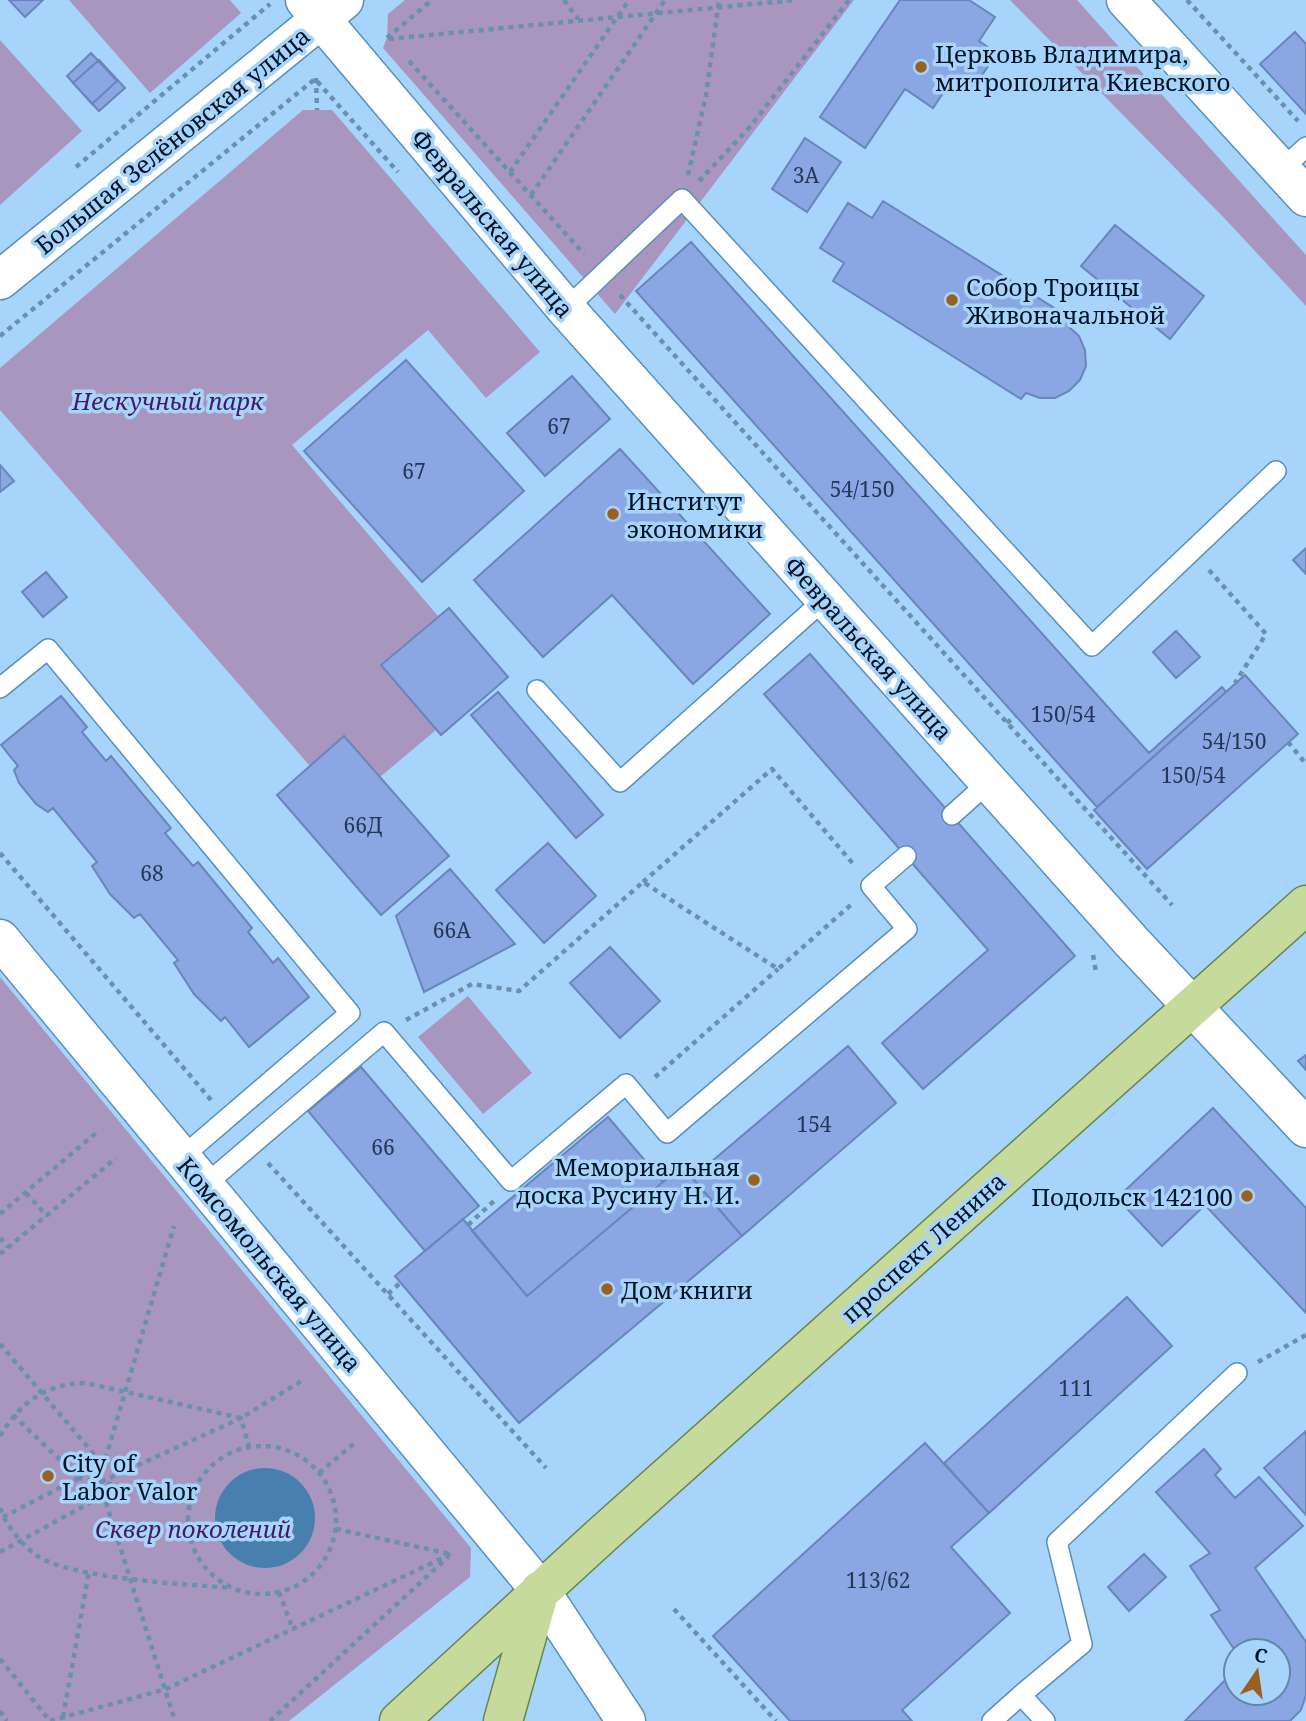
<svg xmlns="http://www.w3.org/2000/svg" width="1306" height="1721" font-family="'Noto Serif',serif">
<rect width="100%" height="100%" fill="#a7d4fb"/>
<path fill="#a896bf" d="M 69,0 L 230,0 L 241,13 L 150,93 Z
M 405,0 L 854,0 L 615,314 L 383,48 L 387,38 L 388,14 Z
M 1010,0 L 1077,0 L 1306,255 L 1306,306 L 1228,222 Z
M 0,40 L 82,131 L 0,205 Z
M 303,110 L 332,110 L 540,352 L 486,398 L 428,330 L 292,445 L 438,616 L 380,665 L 436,730 L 380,777 L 310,766 L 0,410 L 0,368 Z
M 0,977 L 471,1548 L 470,1577 L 289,1721 L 0,1721 Z
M 468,996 L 532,1073 L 483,1114 L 418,1037 Z"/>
<path fill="#4780ae" d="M215 1518a50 50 0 1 1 100 0a50 50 0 1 1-100 0Z"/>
<path fill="#8ba7e3" stroke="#6a84bc" stroke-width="2" d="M 9,0 L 43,0 L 25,17 Z
M 900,0 L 969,0 L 995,17 L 979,41 L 997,53 L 970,93 L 951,81 L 933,108 L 905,89 L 865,148 L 820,117 Z
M 1295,32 L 1306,44 L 1306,114 L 1260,64 Z
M 91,53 L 117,81 L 92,104 L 67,76 Z
M 99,60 L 125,88 L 99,111 L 73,83 Z
M 805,138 L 841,162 L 807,212 L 772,189 Z
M 883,201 L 1072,319 L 1068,326 L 1079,336 L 1085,350 L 1086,366 L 1080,380 L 1069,391 L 1055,398 L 1040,398 L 1026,393 L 1021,399 L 833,281 L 844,263 L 820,248 L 848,203 L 872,218 Z
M 1115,225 L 1204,296 L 1170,339 L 1081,266 Z
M 691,242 L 1149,753 L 1222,687 L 1226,692 L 1097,807 L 636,291 Z
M 406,360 L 524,491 L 422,582 L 304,451 Z
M 572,376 L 610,419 L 545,476 L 507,433 Z
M 620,449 L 770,614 L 693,684 L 612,595 L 543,657 L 474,580 Z
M 0,465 L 14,481 L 0,492 Z
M 1306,548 L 1306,574 L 1293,560 Z
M 46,572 L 67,597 L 43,617 L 22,592 Z
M 449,608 L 508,677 L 441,735 L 381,665 Z
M 1176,631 L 1200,657 L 1176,678 L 1153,652 Z
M 810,654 L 1075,956 L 923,1089 L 882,1043 L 988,950 L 764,694 Z
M 1245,675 L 1298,734 L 1147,869 L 1094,810 Z
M 498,692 L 603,815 L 576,838 L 471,715 Z
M 61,696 L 87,727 L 82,732 L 106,761 L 111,756 L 171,828 L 165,833 L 193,866 L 198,862 L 252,928 L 248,932 L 273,963 L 278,958 L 309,997 L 249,1047 L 225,1017 L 221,1021 L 194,994 L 174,963 L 178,960 L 140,914 L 134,918 L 110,894 L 92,866 L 97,862 L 53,808 L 48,812 L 36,804 L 19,783 L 14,770 L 18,766 L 1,745 Z
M 344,736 L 449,856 L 381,915 L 277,795 Z
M 548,843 L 596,896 L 544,943 L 496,890 Z
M 450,869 L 515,944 L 424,992 L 396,916 Z
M 610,947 L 660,1001 L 620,1038 L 570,983 Z
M 848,1046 L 896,1103 L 742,1236 L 692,1178 Z
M 1306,1055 L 1306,1070 L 1298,1061 Z
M 361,1067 L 479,1206 L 425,1251 L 308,1111 Z
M 1213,1108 L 1306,1208 L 1306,1313 L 1205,1205 L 1162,1246 L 1117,1198 Z
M 608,1117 L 663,1182 L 527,1296 L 472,1231 Z
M 682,1166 L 742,1236 L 519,1423 L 395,1276 L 463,1219 L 527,1296 Z
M 1127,1297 L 1172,1346 L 989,1513 L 944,1463 Z
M 1306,1431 L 1306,1515 L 1264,1468 Z
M 925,1443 L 989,1513 L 951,1547 L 1010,1613 L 902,1710 L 912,1721 L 790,1721 L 713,1636 Z
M 1204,1449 L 1221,1469 L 1215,1475 L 1235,1498 L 1259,1477 L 1303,1526 L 1255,1568 L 1306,1642 L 1306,1695 L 1301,1710 L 1290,1721 L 1185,1721 L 1236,1669 L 1236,1693 L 1278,1693 L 1278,1651 L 1236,1652 L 1211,1615 L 1220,1610 L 1190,1566 L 1210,1553 L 1156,1492 Z
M 1144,1554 L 1166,1577 L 1129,1611 L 1108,1587 Z"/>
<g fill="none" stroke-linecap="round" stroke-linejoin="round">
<g stroke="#588fbc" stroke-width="22">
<path id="lane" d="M 1281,170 L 1306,147
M 566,309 L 682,199 L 1092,646 L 1276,471
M 0,688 L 48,649 L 350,1013 L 182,1157
M 537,690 L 620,782 L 825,599
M 952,815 L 989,782
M 205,1185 L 384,1032 L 511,1181 L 626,1084 L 667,1133 L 907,929 L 871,886 L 906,856
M 1021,1695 L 1082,1644 L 1057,1542 L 1237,1373
M 992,1721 L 1021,1695 L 1045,1721"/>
</g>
<g stroke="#588fbc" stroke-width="41">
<path id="street" d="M 305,0 L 566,309 L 1131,941 L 1306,1128
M 1126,0 L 1306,197
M 0,280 L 344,0
M 0,939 L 540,1590"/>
</g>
<g stroke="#588fbc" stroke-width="41">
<path id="secondary" d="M 540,1590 L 626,1721"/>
</g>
<g stroke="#688546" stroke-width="41">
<path id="primary" d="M 399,1721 L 603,1534 L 1306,905
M 503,1721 L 540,1590"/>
</g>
<path stroke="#6b8fae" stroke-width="4.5" stroke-dasharray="5 5" stroke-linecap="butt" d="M 564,0 L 578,19
M 1187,0 L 1298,121
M 387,38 L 432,0
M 389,39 L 795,0
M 409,61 L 584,254
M 316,78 L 317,110
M 76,167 L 270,4
M 510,172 L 629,0
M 688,175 L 706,95 L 719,0
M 699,181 L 749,128 L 849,0
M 531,195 L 665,0
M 620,295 L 1172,905
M 0,336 L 315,79 L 398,172
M 1209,570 L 1266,634 L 1235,683
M 1007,723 L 1015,716
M 1288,742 L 1306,764
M 0,853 L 211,1100
M 643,882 L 772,769 L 855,866
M 1093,955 L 1096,972
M 406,1020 L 472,984 L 519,991 L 643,882 L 778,969 L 853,903
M 655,1077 L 778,969
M 268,1163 L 546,1468
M 26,1193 L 47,1216
M 0,1214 L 96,1133
M 468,1225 L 494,1201
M 0,1238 L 8,1247
M 0,1254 L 116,1158
M 388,1294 L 400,1283
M 0,1344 L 104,1466
M 1258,1362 L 1306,1335
M 13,1415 L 79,1478 L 191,1500
M 0,1436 C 21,1402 45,1384 86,1383 L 241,1418 L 303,1380
M188 1520a74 74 0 1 1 148 0a74 74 0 1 1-148 0Z
M 319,1473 L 356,1442
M 101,1482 L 241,1418 L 249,1447
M 100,1483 L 175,1721
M 0,1508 C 6,1525 21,1544 36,1555 C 70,1579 186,1584 231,1588
M 3,1517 L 79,1478
M 336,1529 L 450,1554
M 0,1552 L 93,1501 L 174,1226
M 279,1592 L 293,1630
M 674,1609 L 776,1721
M 0,1659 L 50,1721
M 0,1711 L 7,1721
M 63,1717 L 89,1571
M 50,1721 L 166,1689 L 451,1554
M 270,1721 L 448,1557"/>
<use href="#lane" stroke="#fff" stroke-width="19"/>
<use href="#street" stroke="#fff" stroke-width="38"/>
<use href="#secondary" stroke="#fff" stroke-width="38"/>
<use href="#primary" stroke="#c6db9b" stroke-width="38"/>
</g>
<g fill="#99601e" stroke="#a7d4fb" stroke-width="2.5">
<circle cx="921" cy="67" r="7"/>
<circle cx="952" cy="300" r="7"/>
<circle cx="613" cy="514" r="7"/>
<circle cx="754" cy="1180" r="7"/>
<circle cx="1247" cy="1196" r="7"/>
<circle cx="607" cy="1289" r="7"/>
<circle cx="48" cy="1476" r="7"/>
</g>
<g text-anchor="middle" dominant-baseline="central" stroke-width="7" stroke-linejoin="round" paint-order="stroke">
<g font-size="21" fill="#233854">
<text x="806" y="175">3А</text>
<text x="559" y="426">67</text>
<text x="414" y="471">67</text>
<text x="862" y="489">54/150</text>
<text x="1063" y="714">150/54</text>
<text x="1234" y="741">54/150</text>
<text x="1193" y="775">150/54</text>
<text x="363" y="825">66Д</text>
<text x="152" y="873">68</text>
<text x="452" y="930">66А</text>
<text x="814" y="1124">154</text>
<text x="383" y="1147">66</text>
<text x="1076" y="1388">111</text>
<text x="878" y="1580">113/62</text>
</g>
<g font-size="24" fill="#001324" stroke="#a7d4fb" text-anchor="start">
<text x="935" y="53">Церковь Владимира,<tspan x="935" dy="28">митрополита Киевского</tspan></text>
<text x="966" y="286">Собор Троицы<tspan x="966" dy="28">Живоначальной</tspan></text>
<text x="627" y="500">Институт<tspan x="627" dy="28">экономики</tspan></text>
<text x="740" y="1166" text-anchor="end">Мемориальная<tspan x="740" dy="28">доска Русину Н. И.</tspan></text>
<text x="1233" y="1196" text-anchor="end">Подольск 142100</text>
<text x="621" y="1289">Дом книги</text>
<text x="62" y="1462">City of<tspan x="62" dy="28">Labor Valor</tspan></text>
</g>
<g font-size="24" fill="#001324" stroke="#a7d4fb">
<text transform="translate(172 140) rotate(-39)">Большая Зелёновская улица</text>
<text transform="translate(493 223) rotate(50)">Февральская улица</text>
<text transform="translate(869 648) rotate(48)">Февральская улица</text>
<text transform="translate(923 1247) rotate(-42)">проспект Ленина</text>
<text transform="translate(270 1264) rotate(50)">Комсомольская улица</text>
</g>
<g font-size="24" font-style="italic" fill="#421b64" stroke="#a7d4fb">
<text x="168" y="400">Нескучный парк</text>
<text x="193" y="1528">Сквер поколений</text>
</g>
</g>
<g transform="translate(1257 1672) rotate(13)"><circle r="33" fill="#a7d4fb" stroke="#6487a5" stroke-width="2"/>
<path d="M0-5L12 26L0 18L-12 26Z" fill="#99601e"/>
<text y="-10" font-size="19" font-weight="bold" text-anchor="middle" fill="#001324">С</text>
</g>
</svg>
